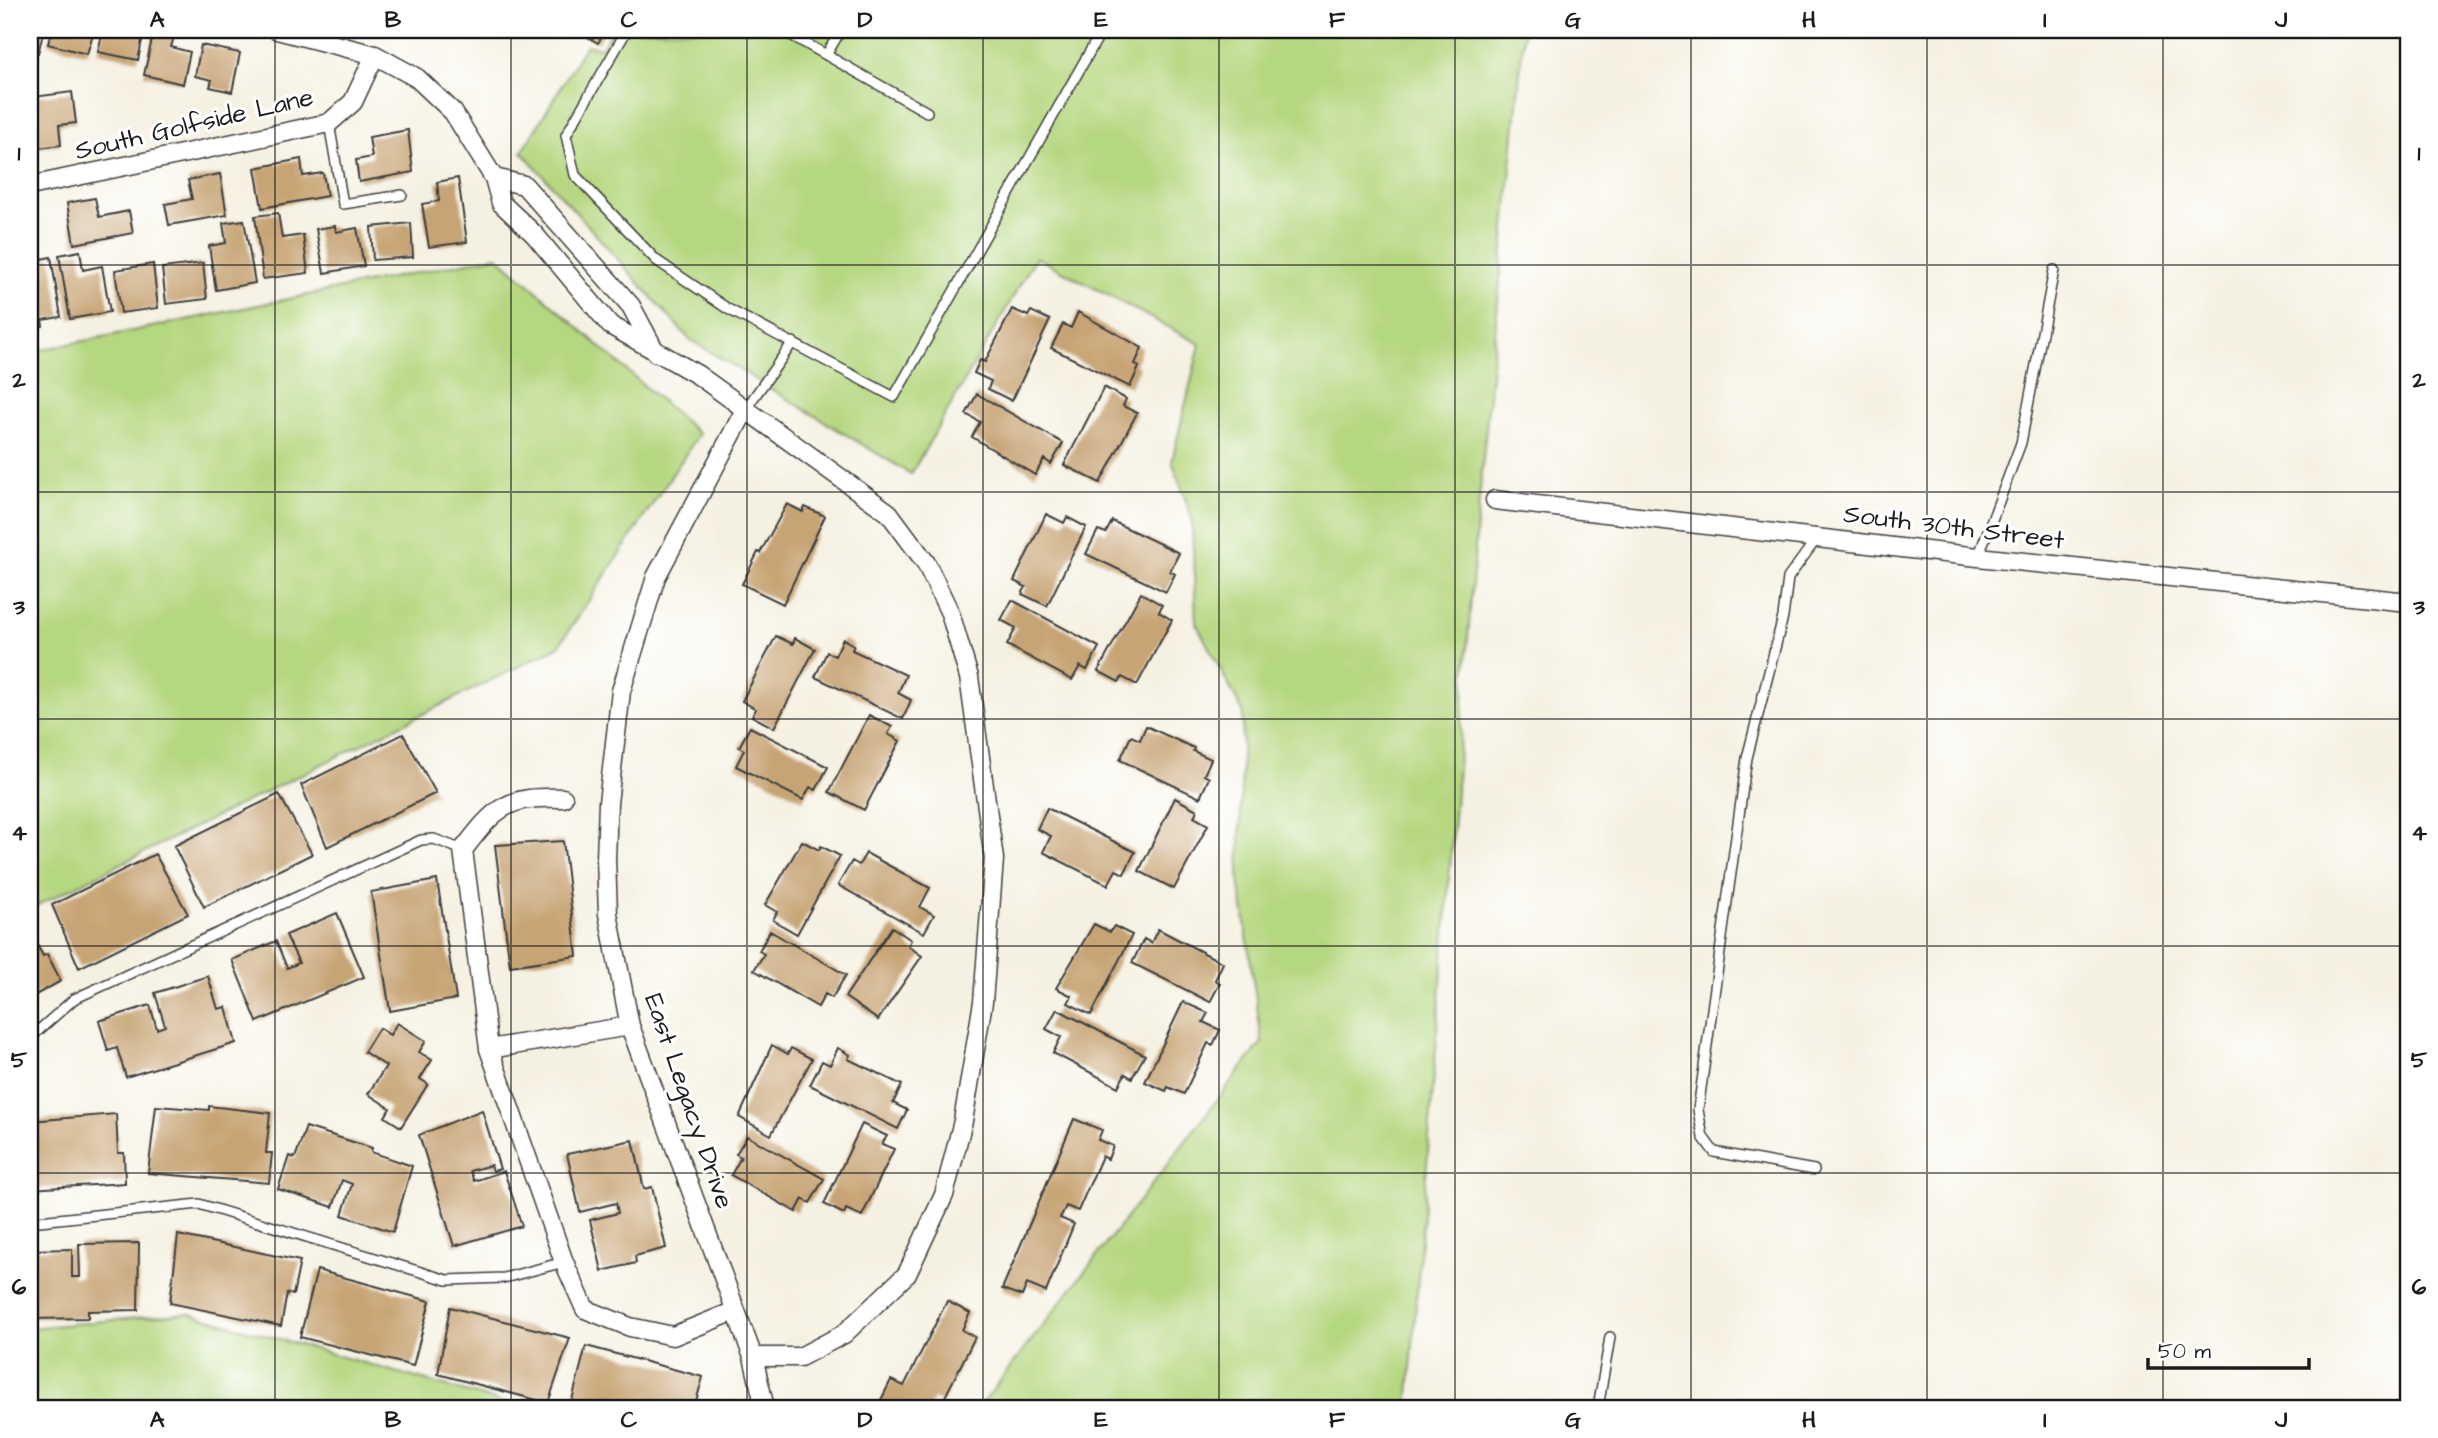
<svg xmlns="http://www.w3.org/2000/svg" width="2438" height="1438" font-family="'Architects Daughter',sans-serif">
<rect width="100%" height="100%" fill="#fff"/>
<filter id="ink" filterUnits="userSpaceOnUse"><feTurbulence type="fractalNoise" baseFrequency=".0143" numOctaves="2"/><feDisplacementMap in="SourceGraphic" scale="14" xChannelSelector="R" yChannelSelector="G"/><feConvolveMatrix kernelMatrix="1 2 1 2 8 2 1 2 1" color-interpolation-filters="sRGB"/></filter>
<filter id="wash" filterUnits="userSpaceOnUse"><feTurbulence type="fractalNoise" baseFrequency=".00686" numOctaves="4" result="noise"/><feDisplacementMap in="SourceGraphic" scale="28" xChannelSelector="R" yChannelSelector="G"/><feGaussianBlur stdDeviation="1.57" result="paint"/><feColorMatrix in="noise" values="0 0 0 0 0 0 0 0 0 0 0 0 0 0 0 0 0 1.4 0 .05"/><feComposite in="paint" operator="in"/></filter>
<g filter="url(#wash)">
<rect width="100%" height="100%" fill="#f5f1e2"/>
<path fill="#b5d77f" stroke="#687a4e" stroke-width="2" d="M 612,30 L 1524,30 L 1477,522 L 1408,1408 L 979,1408 L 1262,1042 L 1239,879 L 1243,712 L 1196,623 L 1192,518 L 1172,461 L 1200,344 L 1036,257 L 911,474 L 689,339 L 522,152 L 586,45 L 602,48 Z
M 497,256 L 699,434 L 558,647 L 30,909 L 30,352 Z
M 188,1313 L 522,1408 L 30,1408 L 30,1328 Z"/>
<g id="blocks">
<path fill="#c7a474" d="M 30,30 L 44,30 L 38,53 L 30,51 Z
M 52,30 L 94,30 L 87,54 L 48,44 Z
M 103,30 L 144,30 L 138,60 L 98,52 Z
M 154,30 L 176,30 L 171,47 L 190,52 L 183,84 L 144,75 Z
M 575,30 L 606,30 L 598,43 Z
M 201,45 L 240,53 L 232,92 L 210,87 L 212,80 L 195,76 Z
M 72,92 L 76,123 L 59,125 L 61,145 L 39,148 L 33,97 Z
M 408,130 L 413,172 L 359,182 L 356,160 L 372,157 L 369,137 Z
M 301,159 L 303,176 L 323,173 L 327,196 L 262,208 L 255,168 Z
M 220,174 L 227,215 L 169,225 L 165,204 L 192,199 L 188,180 Z
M 458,178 L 467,242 L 429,247 L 422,204 L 439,201 L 437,182 Z
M 95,198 L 99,217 L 129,211 L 133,233 L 74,244 L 67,203 Z
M 278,213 L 282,238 L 303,235 L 308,273 L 263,279 L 255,216 Z
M 244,220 L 255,283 L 216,290 L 209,246 L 226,243 L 223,223 Z
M 411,223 L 413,257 L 373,260 L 371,227 Z
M 335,226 L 336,232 L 357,228 L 364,266 L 324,273 L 316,229 Z
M 30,229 L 35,253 L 30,254 Z
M 80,251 L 83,270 L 102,266 L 110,312 L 70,319 L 59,255 Z
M 51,257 L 61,317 L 42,320 L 43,326 L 30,328 L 30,287 L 34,286 L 30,261 Z
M 203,263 L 207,299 L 166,304 L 162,268 Z
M 153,264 L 158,308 L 121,313 L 115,270 Z
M 1012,309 L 1028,316 L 1031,311 L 1050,320 L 1012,401 L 988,389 L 991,381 L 974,373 L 980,360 L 985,362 Z
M 1078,312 L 1142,348 L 1135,364 L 1139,367 L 1130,387 L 1051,348 L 1063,324 L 1071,328 Z
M 1104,387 L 1126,399 L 1123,406 L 1137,413 L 1100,483 L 1064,465 Z
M 977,394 L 1063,443 L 1051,464 L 1044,459 L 1035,475 L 972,437 L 980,422 L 966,414 Z
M 787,504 L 803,512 L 805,507 L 825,516 L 783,604 L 742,584 L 758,552 L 760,553 Z
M 1046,514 L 1064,523 L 1067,517 L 1086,527 L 1047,606 L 1022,594 L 1026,587 L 1014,581 Z
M 1112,521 L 1179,553 L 1170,571 L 1175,574 L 1166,592 L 1086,554 L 1098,530 L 1106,533 Z
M 1141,593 L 1162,605 L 1159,612 L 1172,620 L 1137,685 L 1122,677 L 1119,682 L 1098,671 Z
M 1012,600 L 1099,647 L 1087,670 L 1080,666 L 1072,680 L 1007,645 L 1016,628 L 1001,620 Z
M 776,636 L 793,644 L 795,638 L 815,649 L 774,728 L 752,716 L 756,709 L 742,701 Z
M 843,639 L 854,645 L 852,650 L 906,675 L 898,693 L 911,700 L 903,719 L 815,677 L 827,652 L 835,656 Z
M 869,715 L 892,727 L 888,734 L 900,741 L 864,810 L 829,792 Z
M 1146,726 L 1194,748 L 1193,751 L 1211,759 L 1204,775 L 1209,778 L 1200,798 L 1120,760 L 1131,736 L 1140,740 Z
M 750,727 L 828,767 L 816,790 L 810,787 L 803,800 L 736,766 L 744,750 L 739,747 Z
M 403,734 L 436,793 L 327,847 L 301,785 Z
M 279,794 L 312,854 L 204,907 L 174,846 Z
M 1175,798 L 1197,810 L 1194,817 L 1208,825 L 1174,889 L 1139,871 Z
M 1047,808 L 1135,852 L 1124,874 L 1116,870 L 1108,885 L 1043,852 L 1051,836 L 1037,829 Z
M 563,841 L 577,956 L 510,966 L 495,845 Z
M 802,841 L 819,850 L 821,846 L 840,856 L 797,934 L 773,920 L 777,912 L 765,905 Z
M 866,853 L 930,888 L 920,907 L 934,915 L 924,933 L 838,885 L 852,861 L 859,865 Z
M 155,854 L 188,914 L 79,968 L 52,905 Z
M 437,880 L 456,999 L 390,1011 L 371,892 Z
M 337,913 L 364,977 L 257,1022 L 232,960 L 276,941 L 287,968 L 299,963 L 286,935 Z
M 1094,924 L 1110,932 L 1114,926 L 1132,935 L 1091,1015 L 1068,1003 L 1072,996 L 1056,988 Z
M 892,927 L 911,940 L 908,946 L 922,956 L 878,1020 L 845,997 Z
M 1158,929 L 1223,963 L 1215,980 L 1220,983 L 1210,1002 L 1132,963 L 1144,939 L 1151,943 Z
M 770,931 L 846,975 L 832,998 L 825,994 L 818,1007 L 754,970 L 764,954 L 759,951 Z
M 30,932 L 43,956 L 47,954 L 61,981 L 30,998 Z
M 208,976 L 218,1009 L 226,1007 L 236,1043 L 126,1077 L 117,1048 L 108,1051 L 99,1021 L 150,1005 L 157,1029 L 165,1026 L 155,993 Z
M 1183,1002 L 1208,1013 L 1203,1022 L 1220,1030 L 1213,1045 L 1208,1043 L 1184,1094 L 1168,1087 L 1166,1091 L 1145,1082 Z
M 1057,1009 L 1145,1055 L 1132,1078 L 1125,1074 L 1118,1087 L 1053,1053 L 1061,1037 L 1046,1029 Z
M 397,1023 L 426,1041 L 419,1052 L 432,1060 L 420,1079 L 428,1084 L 401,1127 L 385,1117 L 390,1108 L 368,1094 L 386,1066 L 364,1052 L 379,1028 L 390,1035 Z
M 772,1045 L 788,1054 L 791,1048 L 812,1059 L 771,1135 L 739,1117 Z
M 838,1048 L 850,1055 L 848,1059 L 902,1085 L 893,1103 L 907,1110 L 898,1129 L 810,1085 L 822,1061 L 830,1065 Z
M 156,1106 L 209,1110 L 209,1106 L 270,1113 L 266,1153 L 272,1153 L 269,1183 L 148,1173 Z
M 482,1110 L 500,1169 L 493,1171 L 491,1165 L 470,1171 L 474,1181 L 504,1171 L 522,1226 L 454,1246 L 419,1135 Z
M 116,1114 L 118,1153 L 124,1153 L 125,1183 L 30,1189 L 30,1121 Z
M 1074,1119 L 1102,1130 L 1098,1140 L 1113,1146 L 1108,1159 L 1102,1156 L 1078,1211 L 1066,1206 L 1060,1218 L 1074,1224 L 1046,1292 L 1027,1284 L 1022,1296 L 1002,1289 Z
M 862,1124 L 887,1136 L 882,1144 L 894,1149 L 862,1216 L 846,1209 L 844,1214 L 824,1204 Z
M 306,1127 L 372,1148 L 371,1152 L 412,1166 L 393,1232 L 342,1215 L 352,1184 L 342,1180 L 333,1207 L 278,1189 L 289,1156 L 295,1158 Z
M 747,1136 L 824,1179 L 810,1203 L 803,1199 L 796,1212 L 731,1175 L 741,1157 L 736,1154 Z
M 633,1140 L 644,1189 L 652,1187 L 666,1248 L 635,1256 L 636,1263 L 602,1271 L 590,1220 L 618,1213 L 616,1203 L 580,1212 L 567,1154 Z
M 178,1235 L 300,1261 L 293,1295 L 287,1293 L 281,1326 L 170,1303 Z
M 139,1243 L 138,1310 L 88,1311 L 88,1318 L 30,1319 L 30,1250 L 72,1249 L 72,1277 L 80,1277 L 79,1244 Z
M 317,1270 L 430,1301 L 413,1366 L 300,1337 Z
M 947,1301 L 970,1313 L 962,1330 L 975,1337 L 942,1403 L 933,1399 L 929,1408 L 877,1408 L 891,1380 L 904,1386 Z
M 450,1307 L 570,1338 L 548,1403 L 438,1374 Z
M 586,1346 L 703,1377 L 694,1408 L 570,1408 Z"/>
</g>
</g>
<g filter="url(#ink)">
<use href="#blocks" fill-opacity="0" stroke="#3d3c3a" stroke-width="2"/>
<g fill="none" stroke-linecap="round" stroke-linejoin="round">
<g stroke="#3d3c3a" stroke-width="12">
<path id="service" d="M 627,30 L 566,135 L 575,175 L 656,260 L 728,309 L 894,397 L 1102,30
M 782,30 L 927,112
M 1171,30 L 1178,33 L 1186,30
M 826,55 L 841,30
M 329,123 L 343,204 L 402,195
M 745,410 L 793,342
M 1978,557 L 2021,443 L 2054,270
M 30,1038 L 74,999 L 421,840 L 434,839 L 463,850
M 1814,1170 L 1714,1152 L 1703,1137 L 1698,1110 L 1747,758 L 1783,617 L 1788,578 L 1817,538
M 30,1222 L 199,1204 L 447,1280 L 504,1278 L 564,1262
M 1598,1408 L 1610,1337"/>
</g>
<g stroke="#3d3c3a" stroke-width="21">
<path id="minor" d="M 277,30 L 375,55 L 417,78 L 453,112 L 494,178 L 501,203 L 534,234 L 610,325 L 698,375 L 889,513 L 926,563 L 950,613 L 969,677 L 994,859 L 983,1002 L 963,1121 L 944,1195 L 907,1274 L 844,1334 L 800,1357 L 753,1357
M 494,178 L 524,185 L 631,306 L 656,353
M 30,186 L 329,123 L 353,102 L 375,55
M 745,410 L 656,577 L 621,691 L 608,803 L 606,859 L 608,914 L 630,1026 L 753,1357 L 765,1408
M 1495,500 L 1978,557 L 2408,602
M 563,798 C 506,796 496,807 463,850 L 489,1049 L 564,1262 L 585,1309 L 630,1327 L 673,1336 L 735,1311
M 489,1049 L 630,1026"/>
</g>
<use href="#service" stroke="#fff" stroke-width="9"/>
<use href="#minor" stroke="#fff" stroke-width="18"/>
</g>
</g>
<path fill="none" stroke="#1c1c1c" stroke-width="2" stroke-opacity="0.55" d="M 275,30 L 275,1408M 511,30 L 511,1408M 747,30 L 747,1408M 983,30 L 983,1408M 1219,30 L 1219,1408M 1455,30 L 1455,1408M 1691,30 L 1691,1408M 1927,30 L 1927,1408M 2163,30 L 2163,1408M 30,265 L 2408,265M 30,492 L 2408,492M 30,719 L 2408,719M 30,946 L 2408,946M 30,1173 L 2408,1173"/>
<g text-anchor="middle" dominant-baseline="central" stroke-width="6" stroke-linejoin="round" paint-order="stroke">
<g font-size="26" fill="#1c1c1c" stroke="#fff">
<text transform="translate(194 124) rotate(-13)">South Golfside Lane</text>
<text transform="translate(1954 527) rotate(7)">South 30th Street</text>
<text transform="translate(689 1101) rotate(71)">East Legacy Drive</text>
</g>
</g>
<rect width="2438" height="1438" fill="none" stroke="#fff" stroke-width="77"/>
<path d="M2148 1358v10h161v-10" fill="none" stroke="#1c1c1c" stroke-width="3.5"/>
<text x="2158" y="1358" font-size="21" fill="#1c1c1c" stroke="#ffffff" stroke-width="5" paint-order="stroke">50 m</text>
<rect x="38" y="38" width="2362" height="1362" fill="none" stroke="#1c1c1c" stroke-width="2.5"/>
<g font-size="23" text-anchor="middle" font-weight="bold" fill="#1c1c1c">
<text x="157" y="27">A</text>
<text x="393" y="27">B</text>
<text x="629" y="27">C</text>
<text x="865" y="27">D</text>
<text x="1101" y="27">E</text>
<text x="1337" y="27">F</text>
<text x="1573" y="27">G</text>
<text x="1809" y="27">H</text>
<text x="2045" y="27">I</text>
<text x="2281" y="27">J</text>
<text x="19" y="160">1</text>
<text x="2419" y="160">1</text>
<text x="19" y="387">2</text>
<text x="2419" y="387">2</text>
<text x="19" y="614">3</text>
<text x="2419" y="614">3</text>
<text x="19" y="840">4</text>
<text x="2419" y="840">4</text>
<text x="19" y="1067">5</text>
<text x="2419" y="1067">5</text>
<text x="19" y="1294">6</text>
<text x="2419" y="1294">6</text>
<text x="157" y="1427">A</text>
<text x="393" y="1427">B</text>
<text x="629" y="1427">C</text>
<text x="865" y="1427">D</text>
<text x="1101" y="1427">E</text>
<text x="1337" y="1427">F</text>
<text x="1573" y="1427">G</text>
<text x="1809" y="1427">H</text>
<text x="2045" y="1427">I</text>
<text x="2281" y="1427">J</text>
</g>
</svg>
